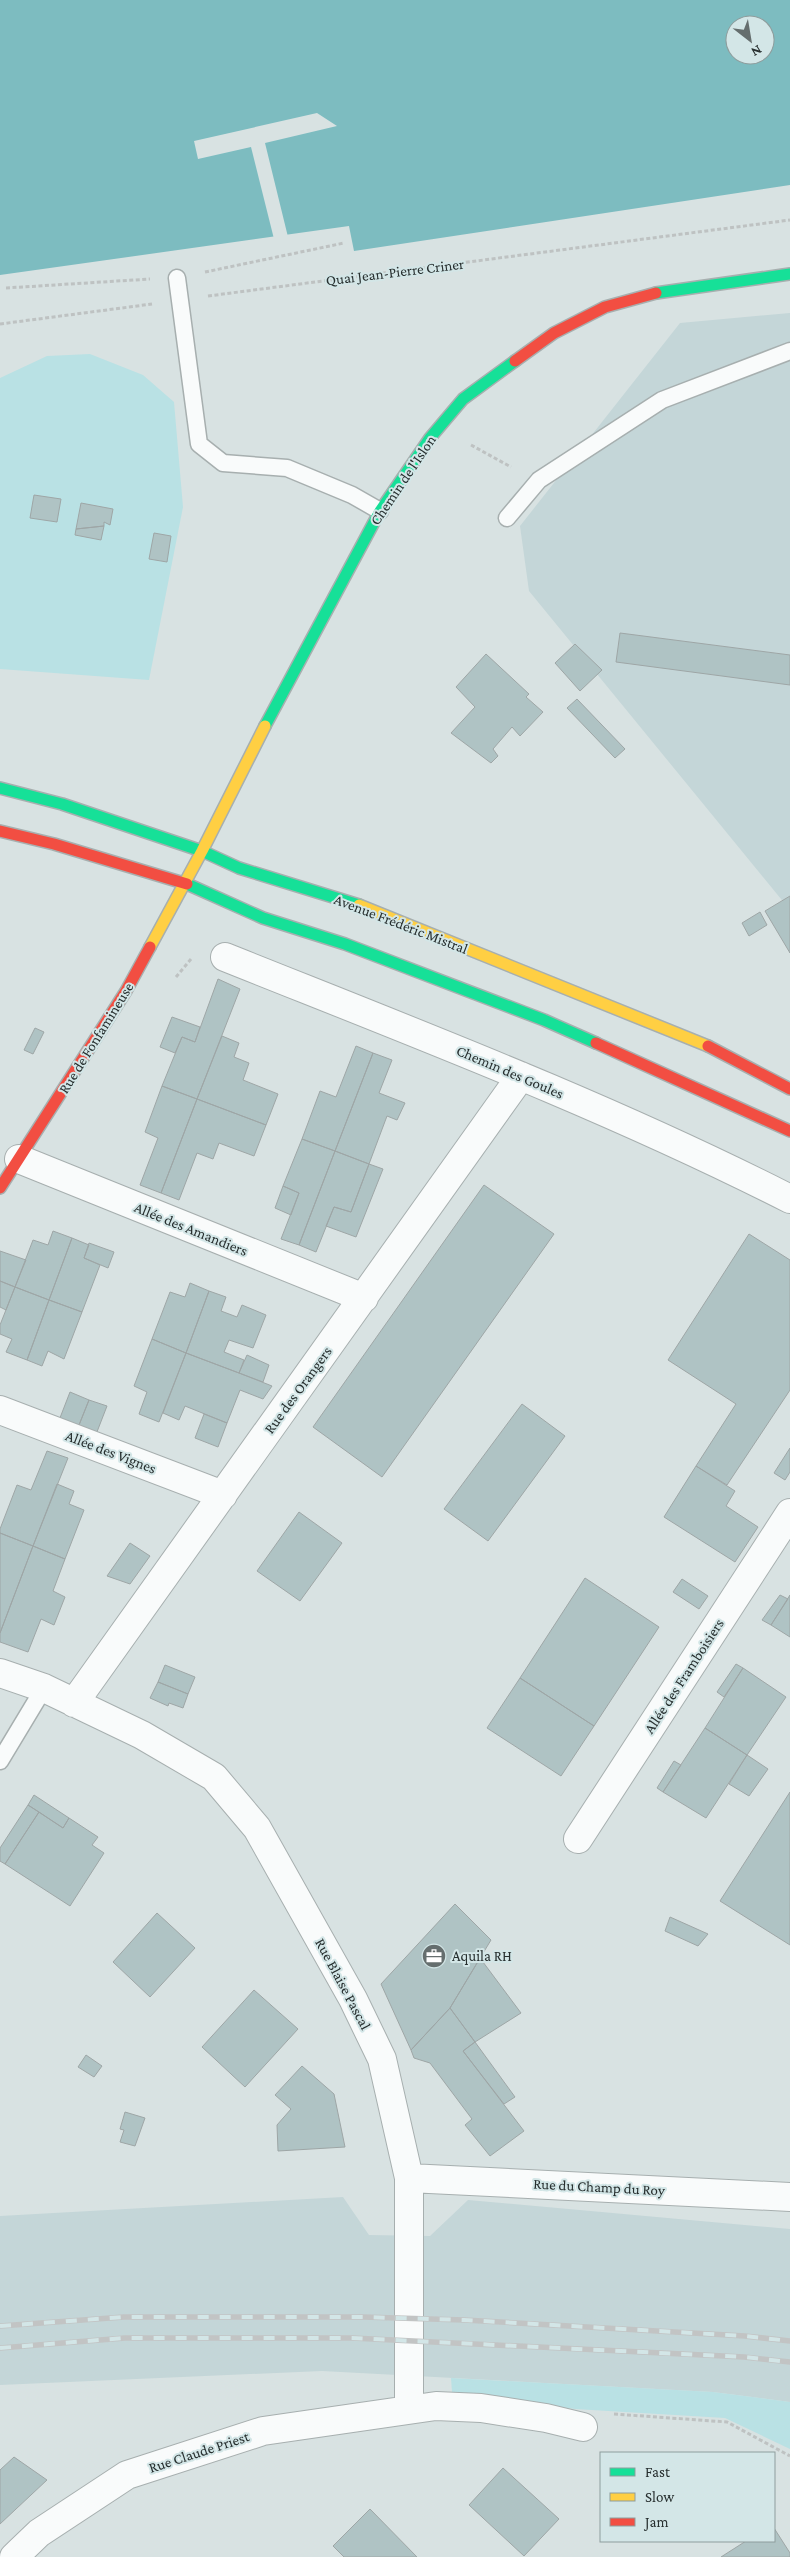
<svg xmlns="http://www.w3.org/2000/svg" width="790" height="2557" font-family="'Crimson Pro',serif">
<rect width="100%" height="100%" fill="#d8e2e2"/>
<path fill="#c4d6d8" d="M 790,313 L 790,910 L 529,591 L 520,526 L 680,323 Z
M 343,2197 L 369,2235 L 430,2236 L 468,2200 L 790,2229 L 790,2402 L 713,2392 L 322,2371 L 0,2385 L 0,2216 Z"/>
<path fill="#b9e1e4" d="M 90,354 L 143,375 L 174,402 L 183,507 L 149,680 L 0,669 L 0,378 L 47,356 Z
M 451,2378 L 713,2392 L 790,2402 L 790,2449 L 725,2418 L 575,2409 L 452,2392 Z"/>
<path fill="#7dbcc0" fill-rule="evenodd" d="M 0,0 L 790,0 L 790,185 L 354,251 L 349,226 L 0,275 ZM 735,25 L 765,25 L 765,55 L 735,55 Z"/>
<path fill="#d8e2e2" d="M 317,113 L 337,126 L 265,143 L 288,237 L 274,239 L 251,147 L 198,159 L 194,141 Z"/>
<path fill="#afc3c4" stroke="#9ea6a6" d="M 34,495 L 61,499 L 57,522 L 30,518 Z
M 81,503 L 113,509 L 110,525 L 104,522 L 104,526 L 76,529 Z
M 104,526 L 101,540 L 75,535 L 76,529 Z
M 154,533 L 171,536 L 167,562 L 149,559 Z
M 620,633 L 790,655 L 790,685 L 616,662 Z
M 575,644 L 602,670 L 580,691 L 555,663 Z
M 486,654 L 529,694 L 526,697 L 543,712 L 520,736 L 512,727 L 493,749 L 498,756 L 491,763 L 451,733 L 475,707 L 456,687 Z
M 577,699 L 625,749 L 615,758 L 567,708 Z
M 790,896 L 790,953 L 765,911 Z
M 760,912 L 767,925 L 749,936 L 742,923 Z
M 218,979 L 240,989 L 197,1099 L 162,1086 L 182,1037 L 195,1042 Z
M 172,1017 L 200,1027 L 195,1042 L 182,1037 L 175,1053 L 160,1047 Z
M 35,1028 L 44,1032 L 33,1054 L 24,1050 Z
M 222,1036 L 239,1043 L 234,1057 L 249,1063 L 243,1080 L 278,1094 L 266,1125 L 197,1099 Z
M 356,1046 L 373,1053 L 335,1151 L 302,1139 L 320,1091 L 336,1097 Z
M 373,1053 L 392,1060 L 379,1093 L 405,1103 L 397,1120 L 387,1116 L 369,1164 L 335,1151 Z
M 162,1086 L 197,1099 L 161,1193 L 140,1185 L 158,1138 L 145,1132 Z
M 197,1099 L 266,1125 L 254,1156 L 219,1143 L 213,1159 L 197,1153 L 179,1200 L 161,1193 Z
M 302,1139 L 335,1151 L 299,1245 L 281,1239 L 299,1193 L 283,1186 Z
M 335,1151 L 369,1164 L 351,1212 L 334,1207 L 316,1252 L 299,1245 Z
M 369,1164 L 383,1169 L 356,1237 L 326,1226 L 334,1207 L 351,1212 Z
M 484,1185 L 554,1234 L 382,1477 L 313,1427 Z
M 283,1186 L 299,1193 L 291,1215 L 275,1208 Z
M 53,1231 L 72,1238 L 49,1300 L 15,1287 L 33,1240 L 48,1245 Z
M 749,1234 L 790,1260 L 790,1390 L 727,1485 L 696,1466 L 736,1404 L 668,1360 Z
M 72,1238 L 89,1245 L 84,1258 L 100,1265 L 82,1312 L 49,1300 Z
M 89,1243 L 114,1252 L 108,1268 L 84,1258 Z
M 0,1251 L 26,1260 L 15,1287 L 0,1281 Z
M 0,1281 L 15,1287 L 6,1310 L 0,1307 Z
M 190,1283 L 209,1291 L 186,1353 L 152,1339 L 170,1292 L 185,1297 Z
M 15,1287 L 49,1300 L 27,1360 L 6,1352 L 12,1339 L 0,1334 L 0,1325 Z
M 209,1291 L 226,1297 L 221,1311 L 237,1317 L 242,1305 L 266,1315 L 253,1348 L 229,1340 L 224,1352 L 244,1360 L 239,1373 L 186,1353 Z
M 49,1300 L 82,1312 L 64,1359 L 48,1351 L 42,1366 L 27,1360 Z
M 152,1339 L 186,1353 L 159,1422 L 139,1414 L 147,1392 L 134,1386 Z
M 186,1353 L 239,1373 L 272,1386 L 263,1399 L 240,1390 L 227,1423 L 185,1406 L 179,1420 L 163,1413 Z
M 247,1355 L 269,1365 L 263,1382 L 239,1373 Z
M 70,1392 L 89,1400 L 77,1430 L 58,1423 Z
M 89,1400 L 107,1406 L 95,1437 L 77,1430 Z
M 522,1404 L 565,1436 L 488,1541 L 444,1509 Z
M 204,1414 L 227,1423 L 218,1447 L 195,1438 Z
M 790,1448 L 790,1472 L 785,1480 L 774,1473 Z
M 47,1451 L 68,1458 L 33,1546 L 0,1533 L 0,1529 L 17,1485 L 31,1490 Z
M 696,1466 L 735,1491 L 726,1506 L 758,1527 L 735,1562 L 664,1517 Z
M 57,1484 L 74,1491 L 69,1504 L 84,1510 L 65,1559 L 33,1546 Z
M 299,1512 L 342,1543 L 300,1601 L 257,1571 Z
M 0,1533 L 33,1546 L 0,1633 Z
M 130,1543 L 150,1556 L 130,1584 L 107,1576 Z
M 33,1546 L 65,1559 L 53,1591 L 65,1597 L 54,1625 L 41,1619 L 28,1652 L 0,1642 L 0,1633 Z
M 585,1578 L 659,1627 L 594,1726 L 520,1678 Z
M 682,1579 L 708,1596 L 699,1609 L 673,1592 Z
M 780,1595 L 788,1599 L 771,1625 L 762,1620 Z
M 790,1595 L 790,1637 L 771,1625 Z
M 736,1664 L 743,1668 L 724,1697 L 717,1692 Z
M 165,1665 L 195,1677 L 188,1694 L 158,1682 Z
M 743,1668 L 786,1697 L 747,1755 L 705,1728 Z
M 520,1678 L 594,1726 L 561,1776 L 487,1728 Z
M 158,1682 L 188,1694 L 183,1708 L 169,1703 L 168,1706 L 150,1698 Z
M 705,1728 L 747,1755 L 706,1818 L 663,1792 Z
M 747,1755 L 768,1769 L 749,1796 L 729,1784 Z
M 674,1761 L 681,1765 L 663,1792 L 657,1788 Z
M 790,1792 L 790,1945 L 720,1901 Z
M 34,1795 L 69,1818 L 63,1828 L 28,1805 Z
M 28,1805 L 39,1812 L 5,1864 L 0,1861 L 0,1848 Z
M 39,1812 L 63,1828 L 69,1818 L 98,1837 L 92,1845 L 104,1853 L 70,1906 L 5,1864 Z
M 455,1904 L 491,1940 L 450,2008 L 411,2050 L 381,1984 Z
M 157,1913 L 195,1948 L 150,1997 L 113,1962 Z
M 670,1917 L 708,1934 L 698,1946 L 665,1931 Z
M 480,1958 L 521,2013 L 475,2042 L 450,2008 Z
M 254,1990 L 298,2029 L 245,2087 L 202,2047 Z
M 450,2008 L 475,2042 L 463,2051 L 524,2131 L 490,2156 L 465,2125 L 472,2119 L 430,2063 L 414,2058 L 411,2050 Z
M 475,2042 L 515,2097 L 504,2104 L 463,2051 Z
M 86,2055 L 102,2066 L 94,2077 L 78,2067 Z
M 302,2066 L 334,2094 L 345,2147 L 278,2151 L 277,2125 L 291,2109 L 275,2095 Z
M 125,2112 L 145,2118 L 135,2146 L 120,2142 L 124,2130 L 120,2129 Z
M 14,2457 L 47,2480 L 0,2524 L 0,2470 Z
M 503,2468 L 559,2519 L 524,2556 L 469,2505 Z
M 370,2509 L 417,2557 L 344,2557 L 333,2546 Z
M 774,2528 L 790,2553 L 790,2557 L 721,2557 L 746,2541 L 774,2541 Z"/>
<g fill="none" stroke-linecap="round" stroke-linejoin="round">
<g stroke="#a7afaf" stroke-width="19">
<path id="lane" d="M 177,278 L 199,444 L 223,463 L 287,468 L 352,495 L 380,511
M 507,518 L 539,480 L 662,400 L 790,351
M 0,1761 L 44,1688"/>
</g>
<g stroke="#a7afaf" stroke-width="30">
<path id="street" d="M 225,957 C 415,1033 607,1106 790,1199
M 19,1159 L 364,1298
M 0,1410 L 223,1495
M 0,1673 L 44,1688 L 142,1735 L 214,1777 L 257,1828 L 353,1999 L 382,2059 L 409,2178 L 409,2409
M 74,1703 L 521,1076
M 578,1839 L 790,1513
M 409,2178 L 790,2197
M 14,2557 L 39,2533 L 127,2475 L 263,2431 L 436,2406 L 481,2408 L 546,2418 L 583,2427"/>
</g>
<g stroke="#a7afaf" stroke-width="14">
<path id="fast" d="M 656,293 L 790,274
M 265,726 L 380,511 L 430,438 L 463,399 L 515,361
M 0,788 L 62,804 L 202,851 L 239,868 L 359,905
M 187,884 L 263,918 L 345,944 L 544,1020 L 596,1043"/>
</g>
<g stroke="#a7afaf" stroke-width="14">
<path id="slow" d="M 359,905 L 708,1046
M 150,947 L 202,851 L 265,726"/>
</g>
<g stroke="#a7afaf" stroke-width="14">
<path id="jam" d="M 515,361 L 554,333 L 605,307 L 656,293
M 0,831 L 54,844 L 187,884
M 596,1043 L 790,1131
M 708,1046 L 790,1089
M 0,1188 L 126,991 L 150,947"/>
</g>
<path stroke="#bec2c2" stroke-width="3" stroke-dasharray="4 2.5" stroke-linecap="butt" d="M 205,272 L 344,243
M 6,288 L 150,279
M 208,296 L 790,220
M 0,324 L 152,304
M 471,445 L 511,467
M 176,977 L 191,959
M 614,2414 L 727,2422 L 790,2456"/>
<use href="#lane" stroke="#f9fbfb" stroke-width="16"/>
<use href="#street" stroke="#f9fbfb" stroke-width="28"/>
<use href="#fast" stroke="#16e098" stroke-width="11"/>
<use href="#slow" stroke="#ffcf43" stroke-width="11"/>
<use href="#jam" stroke="#f24e42" stroke-width="11"/>
<g stroke="#c2c4c4" stroke-width="5.5">
<path id="rail" d="M 0,2326 L 124,2317 L 363,2317 L 464,2320 L 745,2336 L 790,2341
M 0,2348 L 125,2338 L 352,2338 L 744,2357 L 790,2362"/>
</g>
<use href="#rail" stroke="#d3e6e7" stroke-width="4" stroke-dasharray="11" stroke-linecap="butt"/>
</g>
<defs>
<g id="office-disc" transform="scale(1.25)"><circle r="9.5" fill="#656e6e" stroke="#d3e6e7"/><path d="M-6-3h4V-5.5h4V-3h4V5H-6ZM-1-4.5V-3h2v-1.5ZM-6 0V1H6V0Z" fill="#fff"/></g>
</defs>
<g fill-rule="evenodd">
<use href="#office-disc" x="434" y="1956"/>
</g>
<g text-anchor="middle" dominant-baseline="central" stroke-width="4" stroke-linejoin="round" paint-order="stroke">
<g font-size="15" fill="#272f2f" stroke="#d3e6e7">
<text transform="translate(395 272) rotate(-7)">Quai Jean-Pierre Criner</text>
<text transform="translate(403 480) rotate(-56)">Chemin de l'Islon</text>
<text transform="translate(401 924) rotate(21)">Avenue Frédéric Mistral</text>
<text transform="translate(96 1038) rotate(-58)">Rue de Fonfamineuse</text>
<text transform="translate(510 1072) rotate(23)">Chemin des Goules</text>
<text transform="translate(191 1229) rotate(22)">Allée des Amandiers</text>
<text transform="translate(298 1390) rotate(-54)">Rue des Orangers</text>
<text transform="translate(111 1452) rotate(21)">Allée des Vignes</text>
<text transform="translate(684 1676) rotate(-57)">Allée des Framboisiers</text>
<text transform="translate(343 1984) rotate(62)">Rue Blaise Pascal</text>
<text transform="translate(599 2187) rotate(3)">Rue du Champ du Roy</text>
<text transform="translate(199 2452) rotate(-18)">Rue Claude Priest</text>
</g>
<g font-size="15" fill="#272f2f" stroke="#d3e6e7" text-anchor="start">
<text x="452" y="1956">Aquila RH</text>
</g>
</g>
<rect x="600" y="2452" width="175" height="90" fill="#d3e6e7" stroke="#8e9d9d"/>
<rect x="610" y="2468" width="25" height="8" fill="#16e098" stroke="#8e9d9d"/>
<text x="645" y="2477" font-size="15" fill="#272f2f">Fast</text>
<rect x="610" y="2493" width="25" height="8" fill="#ffcf43" stroke="#8e9d9d"/>
<text x="645" y="2502" font-size="15" fill="#272f2f">Slow</text>
<rect x="610" y="2518" width="25" height="8" fill="#f24e42" stroke="#8e9d9d"/>
<text x="645" y="2527" font-size="15" fill="#272f2f">Jam</text>
<g transform="translate(750 40) rotate(149)"><circle r="24" fill="#d3e6e7" stroke="#8e9d9d"/>
<path d="M0-4L9 19L0 12L-9 19Z" fill="#656e6e"/>
<text y="-8" font-size="14" font-weight="bold" text-anchor="middle" fill="#272f2f">N</text>
</g>
</svg>
